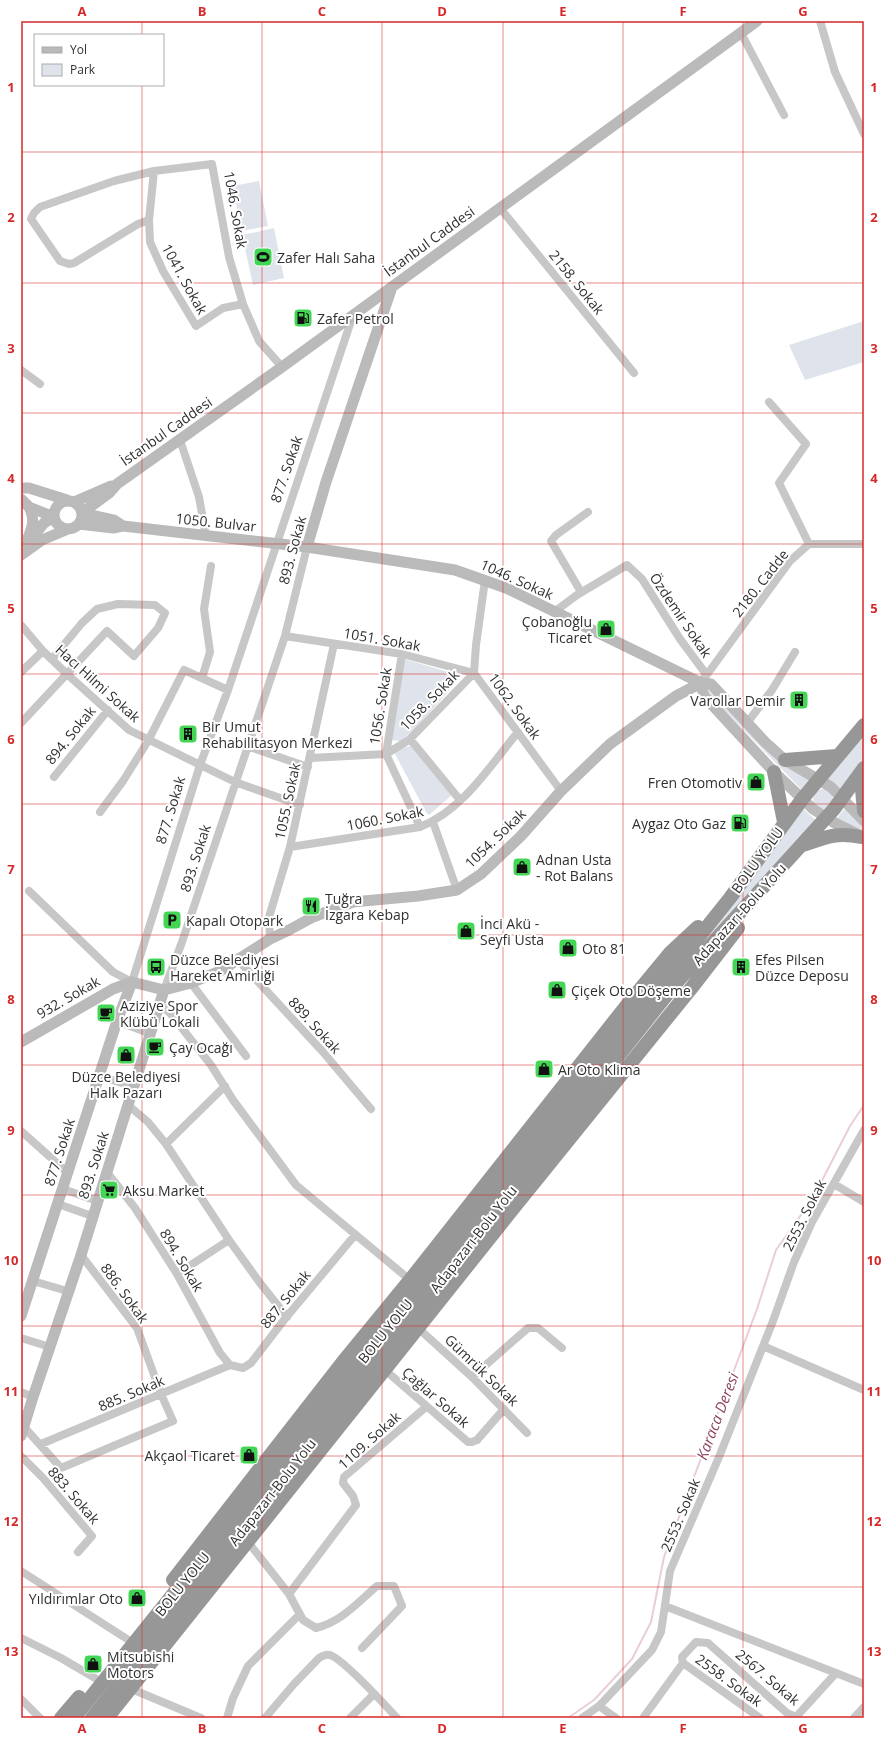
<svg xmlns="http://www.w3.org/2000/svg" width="885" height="1739" font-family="'Open Sans',sans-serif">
<rect width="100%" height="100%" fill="#fff"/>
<path fill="#dfe3eb" d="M 259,181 L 268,226 L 241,231 L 233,186 Z
M 274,228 L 284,278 L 253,285 L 242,235 Z
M 864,321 L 864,362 L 805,380 L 789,345 Z
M 404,659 L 462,676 L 415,729 L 401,741 L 390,740 Z
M 710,690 L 809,780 L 801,789 L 707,692 Z
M 864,734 L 864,760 L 843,791 L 825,777 Z
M 413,745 L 452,795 L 429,815 L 426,812 L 395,754 L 397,750 Z
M813 799a10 10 0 1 1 20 0a10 10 0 1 1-20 0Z
M 800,806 L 818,822 L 690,959 Z
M 846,807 L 864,829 L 864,832 L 837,818 Z"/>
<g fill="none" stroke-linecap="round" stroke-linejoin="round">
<path stroke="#e9cdd9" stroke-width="2" d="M 568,1718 L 594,1700 L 632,1659 L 651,1622 L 664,1557 L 757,1309 L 776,1250 L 813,1198 L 850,1126 L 864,1105"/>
<path stroke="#c7c7c7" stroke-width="8" d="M 820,21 L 835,72 L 864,134
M 741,33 L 784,115
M 154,171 L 114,181 L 40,207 L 34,213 L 31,219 L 60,261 L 69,264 L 74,263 L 138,224 L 149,220 L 154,171 L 212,164 L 229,257 L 243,304 L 259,341 L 282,367
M 500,208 L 634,373
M 149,220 L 150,242 L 163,271 L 196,326 L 223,308 L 243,304
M 21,370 L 40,384
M 769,402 L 806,444 L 779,483 L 809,544
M 180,440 L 199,497 L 206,536
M 485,580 L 476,645 L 474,673 L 561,791
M 581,592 L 551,541 L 556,535 L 588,512
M 554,612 L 577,595 L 627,565 L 642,579 L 680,639 L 706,674 L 701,683
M 21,625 L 43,651 L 67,674 L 129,730 L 235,782 L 300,805
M 285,636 L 402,654 L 474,673 L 409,740 L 386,754 L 310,758
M 402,654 L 386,754 L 420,827
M 21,672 L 43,651
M 202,678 L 210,652 L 204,609 L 211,566
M 703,680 L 790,561 L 809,544 L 864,544
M 21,723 L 107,631 L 134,656 L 158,628 L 165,613 L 155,605 L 118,604 L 97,609 L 82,623 L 52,659
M 747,723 L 772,690 L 795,652
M 410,739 L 460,800
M 247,746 L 308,767
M 54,777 L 108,710
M 100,812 L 123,781 L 148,741 L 184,670 L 228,690
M 433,822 L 457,890
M 290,847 L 420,827 C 462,811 490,766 518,732
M 29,891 L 113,972 L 132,982 L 200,765 L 228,690 L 353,315
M 270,939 L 269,917 L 290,847 L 334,644
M 238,960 L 323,1052 L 371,1109
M 191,983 L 246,1056
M 164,990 L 182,942 L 285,636 L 307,547
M 160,1005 L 170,1013 L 211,1065 L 233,1100 L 296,1185 L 410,1280
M 117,1021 L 151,1034
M 100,1076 L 134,1087
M 128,1105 L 148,1122 L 166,1144 L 229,1240 L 260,1283 L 287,1317
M 21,1131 L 68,1173
M 166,1144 L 225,1086
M 106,1171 L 135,1208 L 177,1274 L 220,1353 L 230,1365
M 834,1184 L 864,1202
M 63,1189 L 97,1201
M 58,1204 L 92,1216
M 177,1274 L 229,1240
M 33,1281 L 67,1291
M 418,1328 L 472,1377 L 527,1433
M 21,1338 L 50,1347
M 763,1346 L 864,1390
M 230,1365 L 243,1368 L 251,1363 L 284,1320 L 355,1235
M 385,1370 L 468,1442 L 472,1442 L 477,1440 L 504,1409
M 472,1377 L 528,1328 L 538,1328 L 562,1348
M 21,1392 L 33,1397
M 24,1427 L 61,1468 L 173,1421 L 161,1394 L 137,1328 L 81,1255
M 41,1444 L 230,1365
M 21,1456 L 43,1478 L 92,1536 L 78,1552
M 248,1542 L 289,1594 L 303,1620 L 316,1628 C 341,1622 357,1603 377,1586 L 394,1586 L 402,1606 L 362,1648
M 21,1571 L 127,1639
M 289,1594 L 356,1505 L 353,1496 L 343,1483 L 344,1477 L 426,1407
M 665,1606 L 864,1684
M 21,1638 L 61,1658 L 95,1678
M 683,1663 L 682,1657 L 696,1642 L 708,1643 L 787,1713 L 796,1717 L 836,1673
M 683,1663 L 760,1718
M 129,1688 L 201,1718
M 21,1699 L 40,1718
M 599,1706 L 616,1718
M 227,1718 L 233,1698 L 248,1666 L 299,1615
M 265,1718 L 294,1684 L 319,1658 C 322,1656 326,1654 330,1655 C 343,1659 386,1706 397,1718
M 350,1718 L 374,1694
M 582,1718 L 599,1706 L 652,1650 L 661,1632 L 670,1571 L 719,1457 L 773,1321 L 794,1262 L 812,1222 L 864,1130
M 643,1718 L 683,1663
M 854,1718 L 864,1707"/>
<path stroke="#bababa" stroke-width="11" d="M 21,488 L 29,488 L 67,500
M 21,499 L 29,507 L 54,517
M54 515a14 14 0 1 1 28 0a14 14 0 1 1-28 0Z
M 74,502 L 111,486
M 82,513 L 114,520 L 123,526 L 307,547 L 455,570 L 506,588 L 701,683 L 711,684 L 765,742 L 785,760 L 831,787 L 864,821
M 82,513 L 109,493 L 117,484 L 282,367 L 757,21
M 79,524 L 113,528 L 123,526
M 28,538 C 33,525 35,520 29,507
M 307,547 L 326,482 L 392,287
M 23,549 L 44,523 L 54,517
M 21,555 L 42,540 L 68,529
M 701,683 L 704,696 L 774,772 L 813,809 L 833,822 L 857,834
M 132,982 L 164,990 L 191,983 L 220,971 L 270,939 L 289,930 L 313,917 L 353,902 L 418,896 L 457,890 L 481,874 L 521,836 L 561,791 L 610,744 L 676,696 L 701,683
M 21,1042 L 113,989 L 132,982
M 21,1316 L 117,1021 L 132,982
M 21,1436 L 33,1397 L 81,1255 L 164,990"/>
<path stroke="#979797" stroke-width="14" d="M 785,760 L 837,756
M 774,772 L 784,822
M 864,782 L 862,789 L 864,811
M 803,845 C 826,837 836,832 861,837
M 173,1580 L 342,1363 L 410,1280 L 627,1005 L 670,953 L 698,927
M 61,1718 L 79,1697
M 74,1718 L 730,898 L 803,798 L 864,725
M 92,1718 L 677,982 L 834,809 L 864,768
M 107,1718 L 508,1215 L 693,986 L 738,928"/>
</g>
<path fill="none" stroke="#d62828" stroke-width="1" stroke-opacity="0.55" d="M 142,21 L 142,35M 262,21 L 262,1718M 382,21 L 382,1718M 503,21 L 503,1718M 623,21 L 623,1718M 743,21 L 743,1718M 142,85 L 142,1718M 21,152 L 864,152M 21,283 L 864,283M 21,413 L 864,413M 21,544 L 864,544M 21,674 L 864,674M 21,804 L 864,804M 21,935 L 864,935M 21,1065 L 864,1065M 21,1195 L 864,1195M 21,1326 L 864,1326M 21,1456 L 864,1456M 21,1587 L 864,1587"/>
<defs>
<g id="stadium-square" transform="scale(1)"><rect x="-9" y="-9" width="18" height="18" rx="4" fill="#43d655" stroke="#fff"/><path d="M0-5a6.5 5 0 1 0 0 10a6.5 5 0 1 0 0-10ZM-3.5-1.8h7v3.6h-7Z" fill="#111"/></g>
<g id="fuel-square" transform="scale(1)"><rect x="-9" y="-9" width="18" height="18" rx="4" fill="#43d655" stroke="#fff"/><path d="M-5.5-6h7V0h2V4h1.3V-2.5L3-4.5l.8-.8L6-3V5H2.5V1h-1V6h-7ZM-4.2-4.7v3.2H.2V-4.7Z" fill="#111"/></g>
<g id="shop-square" transform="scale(1)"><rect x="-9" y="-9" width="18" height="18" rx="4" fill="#43d655" stroke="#fff"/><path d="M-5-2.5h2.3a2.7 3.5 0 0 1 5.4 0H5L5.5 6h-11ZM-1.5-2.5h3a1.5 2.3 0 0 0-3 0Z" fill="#111"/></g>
<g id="building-square" transform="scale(1)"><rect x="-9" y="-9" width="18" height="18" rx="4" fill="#43d655" stroke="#fff"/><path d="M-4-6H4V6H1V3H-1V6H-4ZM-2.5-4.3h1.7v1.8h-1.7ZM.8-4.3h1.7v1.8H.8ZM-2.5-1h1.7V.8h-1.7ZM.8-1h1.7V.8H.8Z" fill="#111"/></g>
<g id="restaurant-square" transform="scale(1)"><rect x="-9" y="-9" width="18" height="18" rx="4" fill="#43d655" stroke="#fff"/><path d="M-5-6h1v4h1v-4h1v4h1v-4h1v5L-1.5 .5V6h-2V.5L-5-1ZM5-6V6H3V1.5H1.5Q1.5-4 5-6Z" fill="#111"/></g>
<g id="parking-square" transform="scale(1)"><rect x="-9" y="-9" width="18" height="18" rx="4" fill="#43d655" stroke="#fff"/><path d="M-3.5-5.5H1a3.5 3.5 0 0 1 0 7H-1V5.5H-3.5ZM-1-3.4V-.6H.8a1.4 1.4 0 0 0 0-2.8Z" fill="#111"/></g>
<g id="bus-square" transform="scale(1)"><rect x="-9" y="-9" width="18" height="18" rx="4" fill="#43d655" stroke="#fff"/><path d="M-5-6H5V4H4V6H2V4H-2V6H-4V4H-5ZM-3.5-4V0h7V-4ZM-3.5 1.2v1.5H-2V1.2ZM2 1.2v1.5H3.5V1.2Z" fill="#111"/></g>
<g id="cafe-square" transform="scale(1)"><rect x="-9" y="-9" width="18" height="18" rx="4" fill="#43d655" stroke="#fff"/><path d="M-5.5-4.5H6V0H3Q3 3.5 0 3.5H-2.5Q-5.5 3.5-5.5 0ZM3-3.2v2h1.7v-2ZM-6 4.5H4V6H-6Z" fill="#111"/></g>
<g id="supermarket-square" transform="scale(1)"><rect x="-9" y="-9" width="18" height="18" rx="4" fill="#43d655" stroke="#fff"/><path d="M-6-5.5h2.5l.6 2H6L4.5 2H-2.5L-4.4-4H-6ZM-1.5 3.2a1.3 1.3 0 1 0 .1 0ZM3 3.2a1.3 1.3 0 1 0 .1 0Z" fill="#111"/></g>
</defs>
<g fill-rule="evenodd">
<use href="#stadium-square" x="263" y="257"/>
<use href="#fuel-square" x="303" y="318"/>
<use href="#shop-square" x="606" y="629"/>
<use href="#building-square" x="799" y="700"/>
<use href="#building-square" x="188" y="734"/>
<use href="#shop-square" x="756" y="782"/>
<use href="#fuel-square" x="740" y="823"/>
<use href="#shop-square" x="522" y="867"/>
<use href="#restaurant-square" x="311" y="906"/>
<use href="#parking-square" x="172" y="920"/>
<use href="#shop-square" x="466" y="931"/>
<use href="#shop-square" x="568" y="948"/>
<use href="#bus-square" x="156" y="967"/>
<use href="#building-square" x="741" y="967"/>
<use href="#shop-square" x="557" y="990"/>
<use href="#cafe-square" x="106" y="1013"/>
<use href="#cafe-square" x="155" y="1047"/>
<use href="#shop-square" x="126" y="1055"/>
<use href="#shop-square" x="544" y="1069"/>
<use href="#supermarket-square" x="109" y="1190"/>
<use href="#shop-square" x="249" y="1455"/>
<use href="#shop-square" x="137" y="1598"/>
<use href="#shop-square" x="93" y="1664"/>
</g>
<g text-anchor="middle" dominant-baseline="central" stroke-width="4" stroke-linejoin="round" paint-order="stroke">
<g font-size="14" fill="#303030" stroke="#fff">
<text transform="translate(236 210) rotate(80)">1046. Sokak</text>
<text transform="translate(429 241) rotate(-36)">İstanbul Caddesi</text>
<text transform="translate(185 279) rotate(61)">1041. Sokak</text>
<text transform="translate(577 282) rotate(51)">2158. Sokak</text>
<text transform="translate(166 431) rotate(-35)">İstanbul Caddesi</text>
<text transform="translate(286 469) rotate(-71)">877. Sokak</text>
<text transform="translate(216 522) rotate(6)">1050. Bulvar</text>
<text transform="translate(292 550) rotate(-75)">893. Sokak</text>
<text transform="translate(517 579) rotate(24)">1046. Sokak</text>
<text transform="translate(760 583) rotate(-52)">2180. Cadde</text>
<text transform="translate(681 615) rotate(56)">Özdemir Sokak</text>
<text transform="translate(382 639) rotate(10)">1051. Sokak</text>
<text transform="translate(98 683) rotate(42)">Hacı Hilmi Sokak</text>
<text transform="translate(429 700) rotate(-46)">1058. Sokak</text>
<text transform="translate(380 706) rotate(-81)">1056. Sokak</text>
<text transform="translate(515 706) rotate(54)">1062. Sokak</text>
<text transform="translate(70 735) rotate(-51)">894. Sokak</text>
<text transform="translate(287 801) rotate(-78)">1055. Sokak</text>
<text transform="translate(170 810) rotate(-73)">877. Sokak</text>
<text transform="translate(385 818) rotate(-11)">1060. Sokak</text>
<text transform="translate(495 838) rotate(-44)">1054. Sokak</text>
<text transform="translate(195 858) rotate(-72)">893. Sokak</text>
<text transform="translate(757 860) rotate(-54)">BOLU YOLU</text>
<text transform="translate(739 914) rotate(-48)">Adapazarı-Bolu Yolu</text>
<text transform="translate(68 997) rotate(-30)">932. Sokak</text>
<text transform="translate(315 1025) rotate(48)">889. Sokak</text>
<text transform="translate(59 1152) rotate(-72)">877. Sokak</text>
<text transform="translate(93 1165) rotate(-72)">893. Sokak</text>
<text transform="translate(804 1215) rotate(-63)">2553. Sokak</text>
<text transform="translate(473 1239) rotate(-52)">Adapazarı-Bolu Yolu</text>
<text transform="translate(182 1260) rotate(59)">894. Sokak</text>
<text transform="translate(125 1293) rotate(54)">886. Sokak</text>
<text transform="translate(285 1299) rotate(-51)">887. Sokak</text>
<text transform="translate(385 1331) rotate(-51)">BOLU YOLU</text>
<text transform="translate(482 1370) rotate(44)">Gümrük Sokak</text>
<text transform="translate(131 1393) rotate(-23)">885. Sokak</text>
<text transform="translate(436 1397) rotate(41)">Çağlar Sokak</text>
<text transform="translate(369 1440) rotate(-42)">1109. Sokak</text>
<text transform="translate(272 1492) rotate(-52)">Adapazarı-Bolu Yolu</text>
<text transform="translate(74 1495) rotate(49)">883. Sokak</text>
<text transform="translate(680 1515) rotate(-67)">2553. Sokak</text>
<text transform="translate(182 1584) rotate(-51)">BOLU YOLU</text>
<text transform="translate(768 1677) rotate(40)">2567. Sokak</text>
<text transform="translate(729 1680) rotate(36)">2558. Sokak</text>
</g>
<g font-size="14" fill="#303030" stroke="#fff" text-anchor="start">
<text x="277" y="257">Zafer Halı Saha</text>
<text x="317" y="318">Zafer Petrol</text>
<text x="592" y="621" text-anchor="end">Çobanoğlu<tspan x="592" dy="16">Ticaret</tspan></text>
<text x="785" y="700" text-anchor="end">Varollar Demir</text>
<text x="202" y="726">Bir Umut<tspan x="202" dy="16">Rehabilitasyon Merkezi</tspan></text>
<text x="742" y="782" text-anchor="end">Fren Otomotiv</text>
<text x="726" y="823" text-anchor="end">Aygaz Oto Gaz</text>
<text x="536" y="859">Adnan Usta<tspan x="536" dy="16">- Rot Balans</tspan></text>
<text x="325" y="898">Tuğra<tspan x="325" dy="16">İzgara Kebap</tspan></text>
<text x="186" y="920">Kapalı Otopark</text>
<text x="480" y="923">İnci Akü -<tspan x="480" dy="16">Seyfi Usta</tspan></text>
<text x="582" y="948">Oto 81</text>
<text x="170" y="959">Düzce Belediyesi<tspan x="170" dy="16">Hareket Amirliği</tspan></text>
<text x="755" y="959">Efes Pilsen<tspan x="755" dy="16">Düzce Deposu</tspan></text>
<text x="571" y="990">Çiçek Oto Döşeme</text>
<text x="120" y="1005">Aziziye Spor<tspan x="120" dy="16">Klübü Lokali</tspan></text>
<text x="169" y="1047">Çay Ocağı</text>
<text x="558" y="1069">Ar Oto Klima</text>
<text x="126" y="1076" text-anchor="middle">Düzce Belediyesi<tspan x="126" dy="16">Halk Pazarı</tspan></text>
<text x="123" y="1190">Aksu Market</text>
<text x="235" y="1455" text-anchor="end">Akçaol Ticaret</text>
<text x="123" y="1598" text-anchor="end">Yıldırımlar Oto</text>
<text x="107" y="1656">Mitsubishi<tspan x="107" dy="16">Motors</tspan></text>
</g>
<g font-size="15" font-style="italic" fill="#8b4461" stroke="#fff">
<text transform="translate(717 1416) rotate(-69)">Karaca Deresi</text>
</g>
</g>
<rect width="885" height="1739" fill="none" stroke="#ffffff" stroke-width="44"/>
<rect x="34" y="34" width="130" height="52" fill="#ffffff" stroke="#acacac"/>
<rect x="42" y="47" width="20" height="6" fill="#bababa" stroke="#acacac"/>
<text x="70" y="54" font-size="12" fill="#303030">Yol</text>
<rect x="42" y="64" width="20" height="12" fill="#dfe3eb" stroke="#acacac"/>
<text x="70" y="74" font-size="12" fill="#303030">Park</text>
<rect x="22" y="22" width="841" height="1695" fill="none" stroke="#d62828" stroke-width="1.5"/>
<g font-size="13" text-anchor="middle" font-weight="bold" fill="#d62828">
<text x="82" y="16">A</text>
<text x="202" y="16">B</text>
<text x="322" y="16">C</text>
<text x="442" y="16">D</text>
<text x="563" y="16">E</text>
<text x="683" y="16">F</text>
<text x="803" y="16">G</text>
<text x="11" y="92">1</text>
<text x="874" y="92">1</text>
<text x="11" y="222">2</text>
<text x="874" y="222">2</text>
<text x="11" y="353">3</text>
<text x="874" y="353">3</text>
<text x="11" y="483">4</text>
<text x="874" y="483">4</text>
<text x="11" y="613">5</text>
<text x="874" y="613">5</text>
<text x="11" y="744">6</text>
<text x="874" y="744">6</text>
<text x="11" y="874">7</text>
<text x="874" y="874">7</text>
<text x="11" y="1004">8</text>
<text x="874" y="1004">8</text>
<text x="11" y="1135">9</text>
<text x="874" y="1135">9</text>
<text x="11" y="1265">10</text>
<text x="874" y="1265">10</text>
<text x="11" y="1396">11</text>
<text x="874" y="1396">11</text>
<text x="11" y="1526">12</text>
<text x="874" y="1526">12</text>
<text x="11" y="1656">13</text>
<text x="874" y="1656">13</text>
<text x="82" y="1733">A</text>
<text x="202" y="1733">B</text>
<text x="322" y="1733">C</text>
<text x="442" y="1733">D</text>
<text x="563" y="1733">E</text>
<text x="683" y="1733">F</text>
<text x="803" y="1733">G</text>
</g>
</svg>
